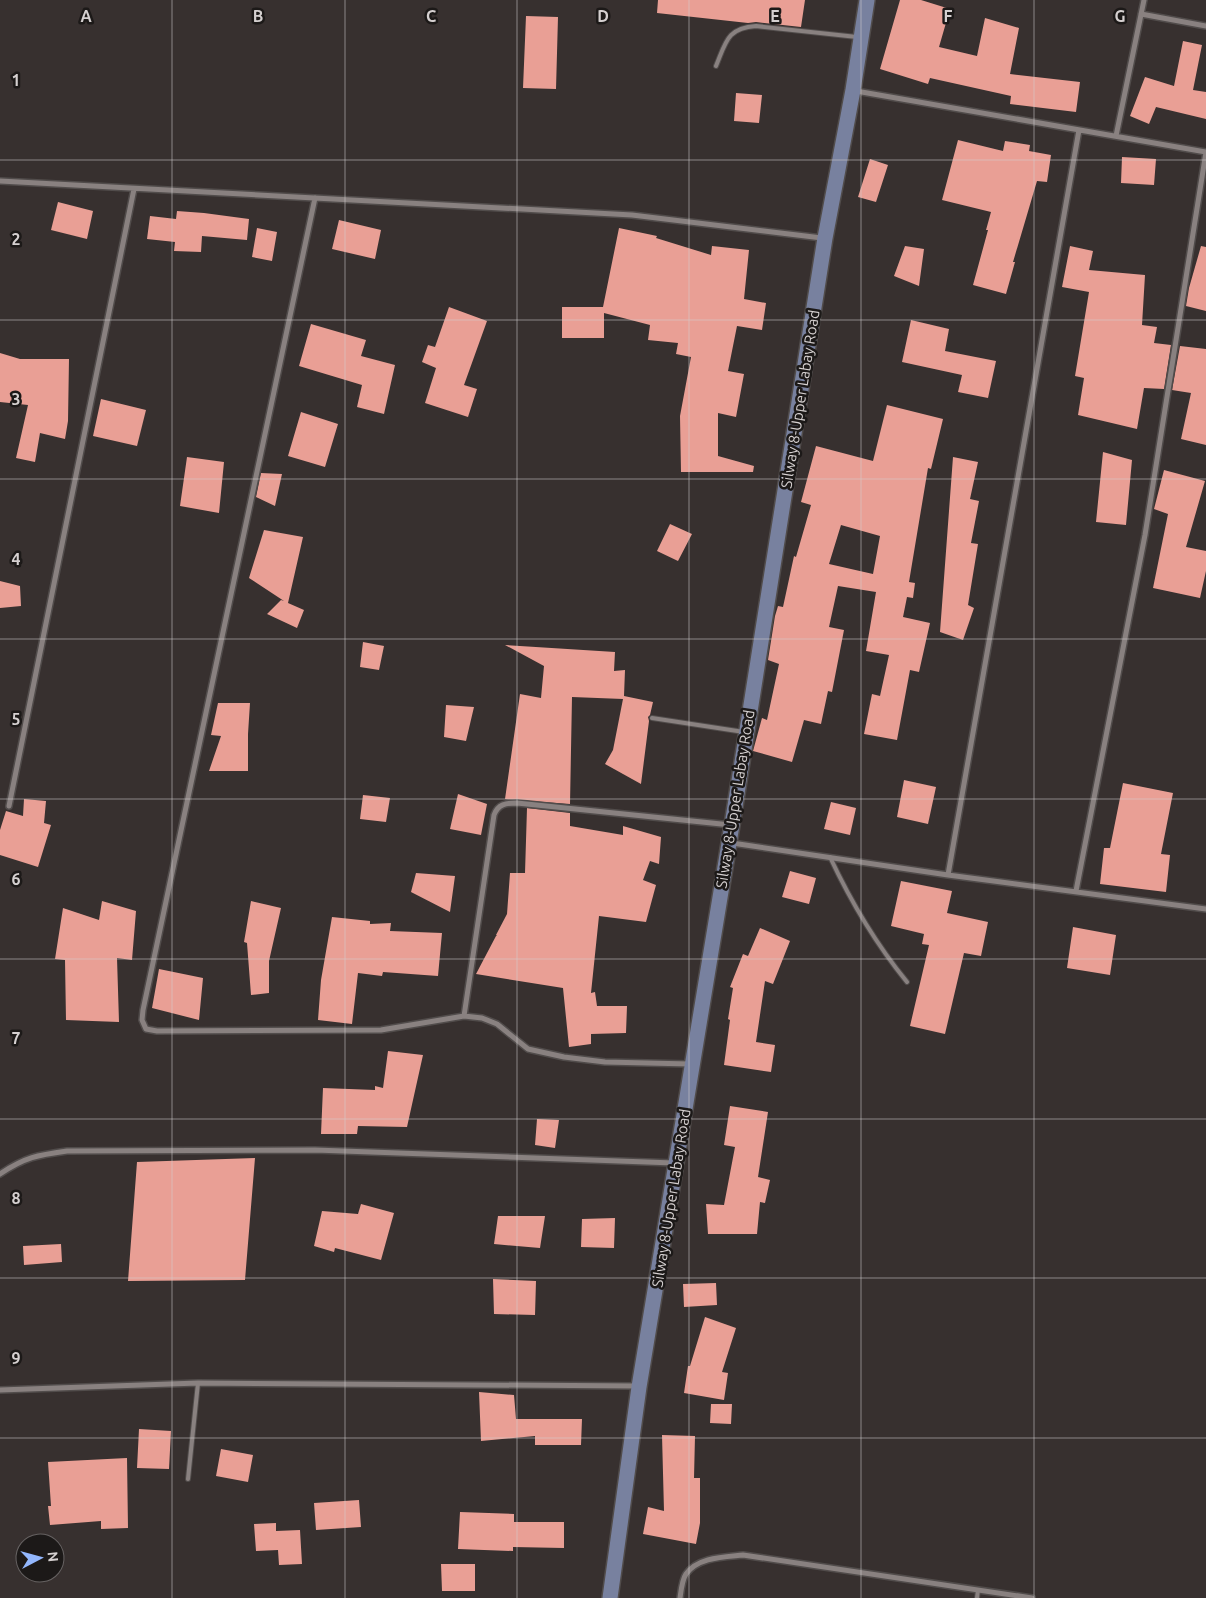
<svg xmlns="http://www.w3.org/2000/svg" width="1206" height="1598" font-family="Ubuntu,sans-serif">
<rect width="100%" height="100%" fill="#37302f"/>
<path fill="#e99f95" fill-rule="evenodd" d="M 658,0 L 805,0 L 801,27 L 756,22 L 748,23 L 657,13 Z
M 900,0 L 921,0 L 950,9 L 939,47 L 977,56 L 985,18 L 1019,28 L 1010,74 L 1080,82 L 1076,112 L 1010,104 L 1011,96 L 930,78 L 928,84 L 880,69 Z
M 526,16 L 558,17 L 556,89 L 523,88 Z
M 1183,41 L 1202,45 L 1193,90 L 1206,92 L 1206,119 L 1156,107 L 1149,124 L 1130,116 L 1145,77 L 1174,86 Z
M 736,93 L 762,95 L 759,123 L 734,121 Z
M 958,140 L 1003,151 L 1005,141 L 1030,145 L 1029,151 L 1051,155 L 1047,182 L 1037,181 L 1013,262 L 1015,262 L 1006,294 L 973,285 L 988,230 L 986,230 L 991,212 L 942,200 Z
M 1122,157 L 1156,159 L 1154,185 L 1121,183 Z
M 870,159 L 888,165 L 876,202 L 858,197 Z
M 58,202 L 93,211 L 87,239 L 51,230 Z
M 177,211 L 204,213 L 249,219 L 247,240 L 202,236 L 201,252 L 174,251 L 175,242 L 147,239 L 150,216 L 176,219 Z
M 339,220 L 381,230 L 375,259 L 332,249 Z
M 257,228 L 277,232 L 272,261 L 252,257 Z
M 619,228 L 657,236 L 656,238 L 711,255 L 712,246 L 749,250 L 744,299 L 766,303 L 762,330 L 737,326 L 728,371 L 744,374 L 736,417 L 718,413 L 718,456 L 754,466 L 753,472 L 681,472 L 680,416 L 691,357 L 676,354 L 678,343 L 648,340 L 650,325 L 604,313 L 604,338 L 562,338 L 562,307 L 603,307 Z
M 905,246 L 924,249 L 919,286 L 894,276 Z
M 1070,246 L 1093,251 L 1089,270 L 1145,275 L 1142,325 L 1157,327 L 1154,343 L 1171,345 L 1164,389 L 1144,388 L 1137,429 L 1078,415 L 1084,378 L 1075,376 L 1089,292 L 1062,287 Z
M 1201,246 L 1206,247 L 1206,311 L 1186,306 L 1189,288 Z
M 449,307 L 487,321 L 464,385 L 477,389 L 468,417 L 425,403 L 436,368 L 422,362 L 428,345 L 435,347 Z
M 911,320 L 949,329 L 945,351 L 996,361 L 988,398 L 958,392 L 962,375 L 902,362 Z
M 311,324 L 366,340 L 361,356 L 395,365 L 384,414 L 357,407 L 362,385 L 299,366 Z
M 1180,346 L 1206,349 L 1206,445 L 1181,439 L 1191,393 L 1172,390 Z
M 0,353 L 20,359 L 69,359 L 68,421 L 65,439 L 40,433 L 35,462 L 16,458 L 28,405 L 0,402 Z
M 101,399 L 146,410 L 137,446 L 93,436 Z
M 887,405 L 943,419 L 931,469 L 928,468 L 909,582 L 915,583 L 913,598 L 907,597 L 903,617 L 930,623 L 919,672 L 910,670 L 897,740 L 864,734 L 872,694 L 880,696 L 889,655 L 866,651 L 876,592 L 838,586 L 829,627 L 844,630 L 832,692 L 828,691 L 821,724 L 804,720 L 792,762 L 753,751 L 762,718 L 767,720 L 779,664 L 768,660 L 775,616 L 778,606 L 783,607 L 794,556 L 796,557 L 811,505 L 801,502 L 816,446 L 873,461 ZM 841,525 L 880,536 L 873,574 L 829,564 Z
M 301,412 L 338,424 L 325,467 L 288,456 Z
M 1103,452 L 1132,460 L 1126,525 L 1096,522 Z
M 187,457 L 224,462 L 219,513 L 180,506 Z
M 953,457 L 978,462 L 970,499 L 979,501 L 971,543 L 978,544 L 968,605 L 974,608 L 963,640 L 940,632 Z
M 1164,470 L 1205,481 L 1186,547 L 1206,551 L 1206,571 L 1200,598 L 1153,588 L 1168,514 L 1154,509 Z
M 261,473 L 282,474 L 275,506 L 256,497 Z
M 670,524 L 692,534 L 678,561 L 657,551 Z
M 264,530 L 303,537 L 288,603 L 304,610 L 297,628 L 267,614 L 281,600 L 284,601 L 249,578 Z
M 0,581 L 20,586 L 21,606 L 0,608 Z
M 363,642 L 384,646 L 379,670 L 360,667 Z
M 505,645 L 615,652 L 614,671 L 625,670 L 624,696 L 653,702 L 650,715 L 648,717 L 649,721 L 641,784 L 605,764 L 613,750 L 623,699 L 572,697 L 570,804 L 505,799 L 520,694 L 541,698 L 544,666 Z
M 218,703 L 250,703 L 248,734 L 248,771 L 209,771 L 221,736 L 211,735 Z
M 446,705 L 474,707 L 466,741 L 444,737 Z
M 904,780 L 936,787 L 928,824 L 897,817 Z
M 1123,783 L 1173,793 L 1161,854 L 1170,855 L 1166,892 L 1100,884 L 1104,848 L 1110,848 Z
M 458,794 L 487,804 L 481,835 L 450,829 Z
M 363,795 L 390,798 L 386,822 L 360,819 Z
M 24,799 L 46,801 L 44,823 L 51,825 L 38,867 L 0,855 L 0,830 L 6,811 L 23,816 Z
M 831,802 L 856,808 L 850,835 L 824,829 Z
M 527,808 L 570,813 L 570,826 L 623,835 L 623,826 L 661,837 L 659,864 L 650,861 L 643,880 L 656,885 L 646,922 L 599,916 L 591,993 L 595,992 L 597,1006 L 627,1006 L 626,1033 L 591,1034 L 591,1044 L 569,1047 L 563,988 L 476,974 L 496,936 L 497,936 L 496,935 L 507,914 L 510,873 L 525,873 Z
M 790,871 L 816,878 L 809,904 L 782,897 Z
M 416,873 L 455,876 L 450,912 L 411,892 Z
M 901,881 L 952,891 L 947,913 L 988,922 L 981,956 L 964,953 L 945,1034 L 910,1026 L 929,945 L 922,944 L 924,934 L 891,926 Z
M 102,901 L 136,911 L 132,960 L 117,958 L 119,1022 L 66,1020 L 65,960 L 55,959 L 63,908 L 99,920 Z
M 251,901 L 281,908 L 269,961 L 269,993 L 251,995 L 247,943 L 244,942 Z
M 332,917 L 370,921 L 370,924 L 391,923 L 390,931 L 442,933 L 438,976 L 383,972 L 382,976 L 358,973 L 352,1024 L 318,1020 L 321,980 Z
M 1073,927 L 1116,935 L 1110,975 L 1067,968 Z
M 760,928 L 790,941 L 773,984 L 765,981 L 756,1042 L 775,1045 L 771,1072 L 724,1065 L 730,1020 L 728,1019 L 733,988 L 730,987 L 743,954 L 748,956 Z
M 159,969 L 203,978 L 199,1020 L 152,1008 Z
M 388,1051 L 423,1055 L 407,1127 L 358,1126 L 357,1134 L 321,1134 L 323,1088 L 375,1090 L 375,1086 L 383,1088 Z
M 730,1106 L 768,1112 L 758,1177 L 770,1180 L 765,1203 L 760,1202 L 757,1234 L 708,1234 L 706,1204 L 724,1205 L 735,1147 L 724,1145 Z
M 537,1119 L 559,1120 L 555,1148 L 535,1145 Z
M 255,1158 L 245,1280 L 128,1281 L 137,1162 Z
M 361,1204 L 394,1213 L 381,1260 L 335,1248 L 334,1252 L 314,1246 L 322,1211 L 358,1214 Z
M 498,1216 L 545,1216 L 540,1248 L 494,1244 Z
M 615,1218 L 614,1248 L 581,1247 L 582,1219 Z
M 61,1244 L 62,1262 L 24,1265 L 23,1246 Z
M 493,1279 L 536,1281 L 535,1315 L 494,1314 Z
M 716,1283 L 717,1305 L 684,1307 L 683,1284 Z
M 705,1317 L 736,1328 L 722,1372 L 728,1373 L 724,1400 L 684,1393 L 688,1366 L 690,1366 Z
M 479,1392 L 514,1395 L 516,1419 L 582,1419 L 581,1445 L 535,1445 L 535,1436 L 481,1441 Z
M 711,1404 L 732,1404 L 731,1424 L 710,1423 Z
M 139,1429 L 171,1431 L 169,1469 L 137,1468 Z
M 662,1435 L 695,1436 L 694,1478 L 700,1478 L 700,1523 L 696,1544 L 643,1534 L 648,1507 L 664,1511 Z
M 221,1449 L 253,1455 L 248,1482 L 216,1476 Z
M 127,1458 L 128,1528 L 101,1529 L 101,1521 L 50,1525 L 48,1506 L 51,1506 L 48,1462 Z
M 359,1500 L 361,1527 L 316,1530 L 314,1503 Z
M 460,1512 L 514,1514 L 514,1522 L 564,1522 L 564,1548 L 513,1547 L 513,1551 L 458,1549 Z
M 276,1523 L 276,1531 L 300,1530 L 302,1564 L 279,1565 L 278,1550 L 256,1551 L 254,1524 Z
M 441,1564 L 475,1564 L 475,1591 L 442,1591 Z"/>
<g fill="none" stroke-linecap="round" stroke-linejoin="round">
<g stroke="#514c4b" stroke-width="6">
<path id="service" d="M 716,66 C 726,42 727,28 756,26 L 857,37
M 652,718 L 744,732
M 830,857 C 851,902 876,944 907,982
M 188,1479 L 198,1383
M 977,1598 L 978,1590"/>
</g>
<g stroke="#514c4b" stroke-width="8">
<path id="minor" d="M 1141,14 L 1206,26
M 856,91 L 1206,152
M 1116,136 L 1144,0
M 0,181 L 632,215 L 822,238
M 315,198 L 143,1010 L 142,1020 L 146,1029 L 157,1031 L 381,1030 L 464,1016 L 482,1018 L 497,1024 L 528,1049 L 564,1057 L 605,1062 L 690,1064
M 9,806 L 134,189
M 732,843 L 948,875 L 1206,909
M 948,875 L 1079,130
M 1076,891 L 1145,535 L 1206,152
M 464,1016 L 494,815 C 498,804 506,803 517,803 L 731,825
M 0,1174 C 25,1157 38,1155 67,1151 L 315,1150 L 674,1163
M 0,1390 L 198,1383 L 636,1386
M 680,1598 C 681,1591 682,1580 686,1574 C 698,1557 724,1557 743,1555 L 1032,1598"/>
</g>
<g stroke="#514c4b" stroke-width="18">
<path id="secondary" d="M 610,1598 L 639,1387 L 732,825 L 825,238 L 853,90 L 867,0"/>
</g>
<use href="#service" stroke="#898180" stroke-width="4"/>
<use href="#minor" stroke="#898180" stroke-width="5"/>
<use href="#secondary" stroke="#78819f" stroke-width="15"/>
</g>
<path fill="none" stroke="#d5d0d0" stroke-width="1" stroke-opacity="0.55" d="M 172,0 L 172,1598M 345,0 L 345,1598M 517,0 L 517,1598M 689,0 L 689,1598M 861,0 L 861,1598M 1034,0 L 1034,1598M 0,160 L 1206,160M 0,320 L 1206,320M 0,479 L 1206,479M 0,639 L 1206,639M 0,799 L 1206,799M 0,959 L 1206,959M 0,1119 L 1206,1119M 0,1278 L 1206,1278M 0,1438 L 1206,1438"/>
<g text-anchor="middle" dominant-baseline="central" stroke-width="5" stroke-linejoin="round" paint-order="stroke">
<g font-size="15" fill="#d5d0d0" stroke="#1c1918">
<text transform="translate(800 399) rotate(-81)">Silway 8-Upper Labay Road</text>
<text transform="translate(735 799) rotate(-81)">Silway 8-Upper Labay Road</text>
<text transform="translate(671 1198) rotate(-81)">Silway 8-Upper Labay Road</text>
</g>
</g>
<g font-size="16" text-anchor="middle" font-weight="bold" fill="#d5d0d0" stroke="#1c1918" stroke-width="5" stroke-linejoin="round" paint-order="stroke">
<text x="86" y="22">A</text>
<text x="258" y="22">B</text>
<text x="431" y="22">C</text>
<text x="603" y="22">D</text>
<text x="775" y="22">E</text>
<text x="948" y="22">F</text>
<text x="1120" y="22">G</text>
<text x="16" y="86">1</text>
<text x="16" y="245">2</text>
<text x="16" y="405">3</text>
<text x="16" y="565">4</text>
<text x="16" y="725">5</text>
<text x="16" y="885">6</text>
<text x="16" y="1044">7</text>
<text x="16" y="1204">8</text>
<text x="16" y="1364">9</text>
</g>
<g transform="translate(40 1558) rotate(84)"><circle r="24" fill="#1c1918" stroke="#666262"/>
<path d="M0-4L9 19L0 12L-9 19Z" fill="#93b7fd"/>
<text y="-8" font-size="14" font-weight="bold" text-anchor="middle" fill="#d5d0d0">N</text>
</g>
</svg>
